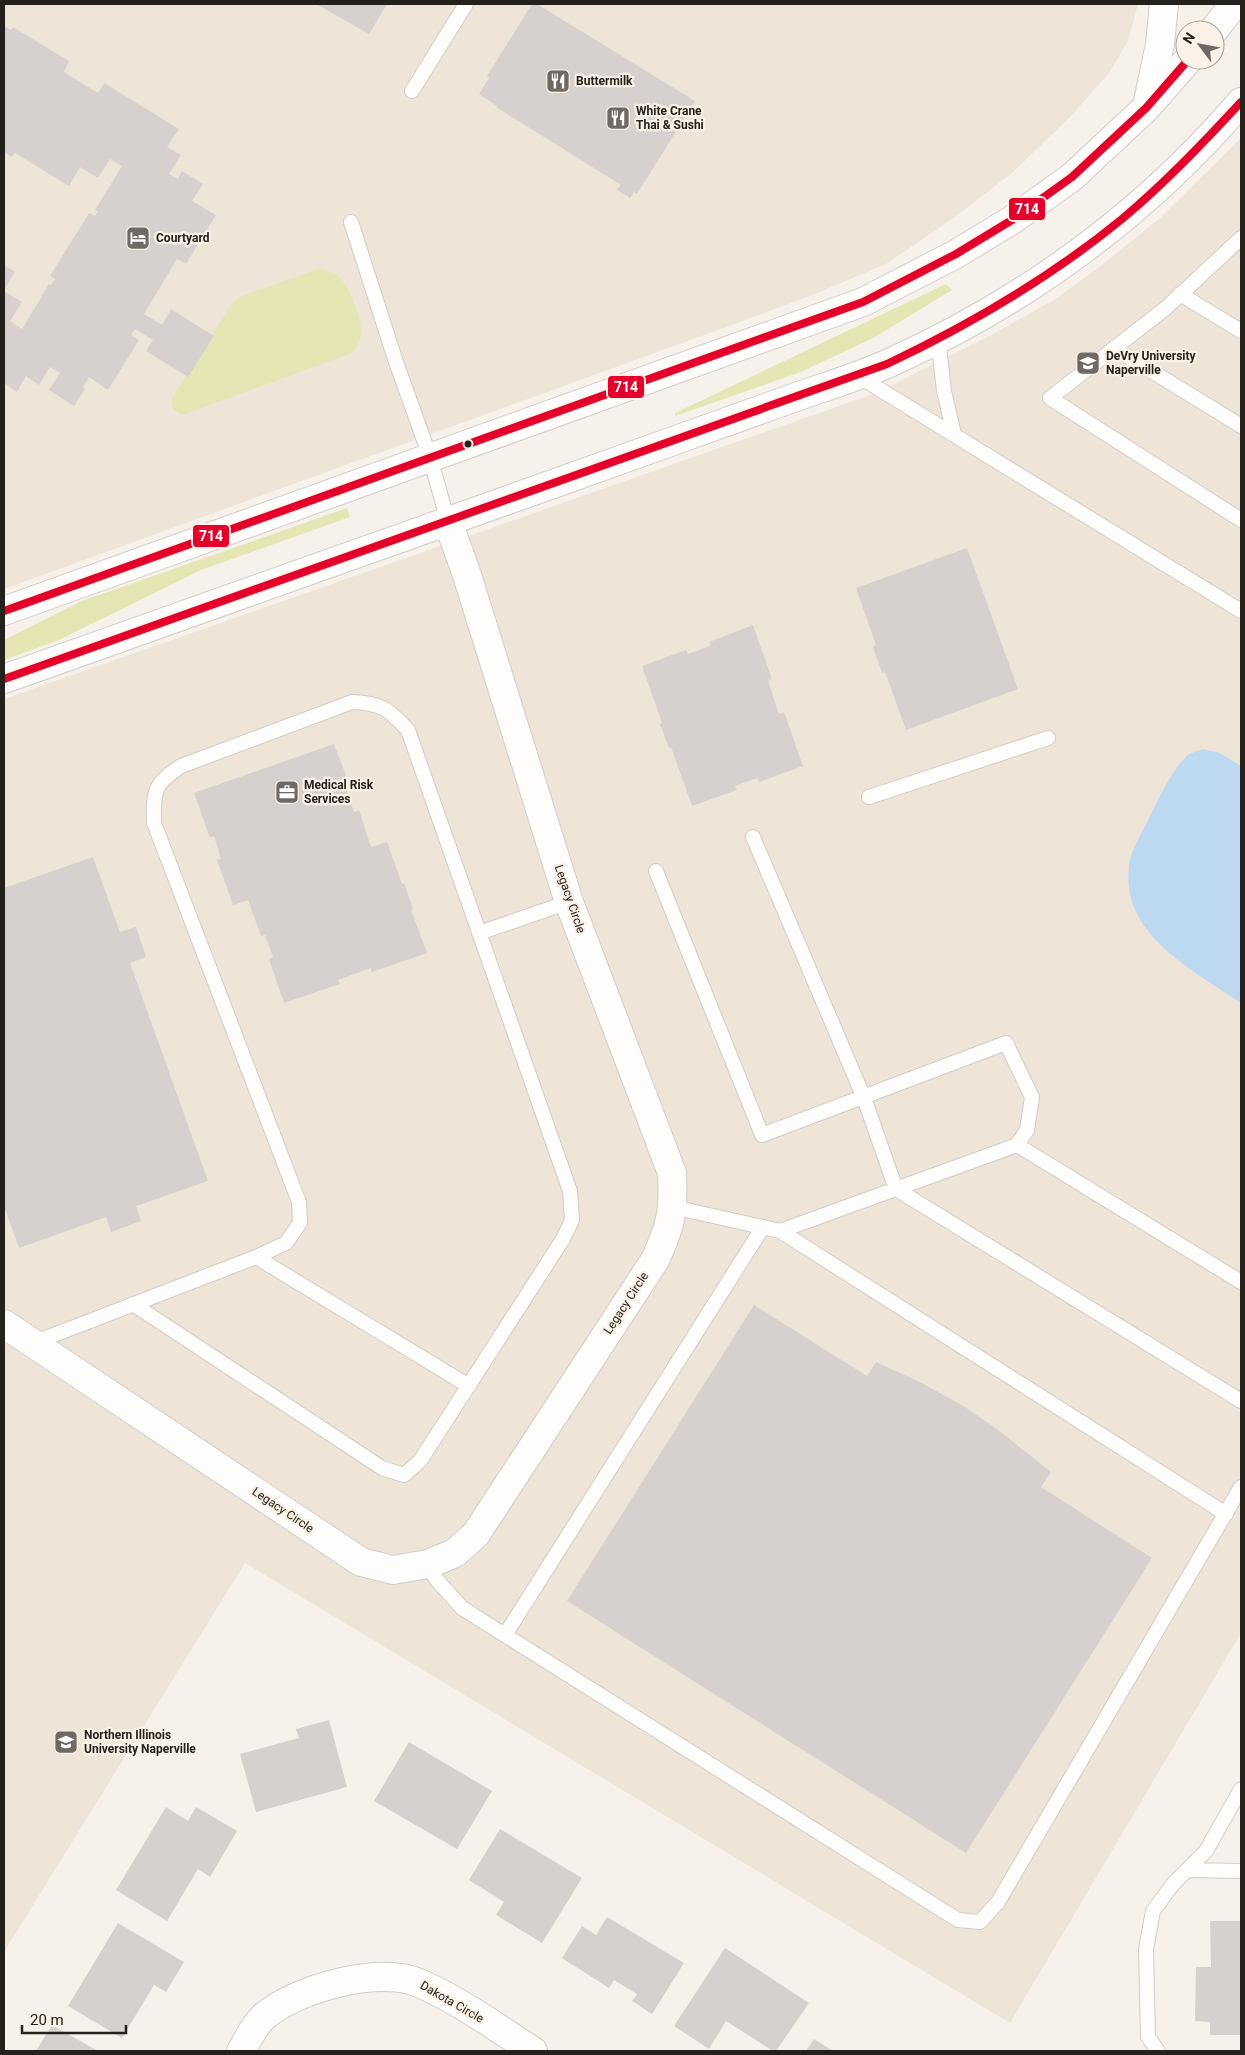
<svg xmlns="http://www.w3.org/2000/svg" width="1245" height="2055" font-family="Roboto,sans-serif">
<rect width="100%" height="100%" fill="#f7f1eb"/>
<path fill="#efe4d8" d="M 4,4 L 1138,4 L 1128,41 L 1109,73 L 1071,116 L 1012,173 L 955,217 L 886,264 L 810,296 L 707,334 L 4,589 Z
M 1241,138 L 1241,1633 L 1010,2023 L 245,1563 L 4,1952 L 4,699 L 876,393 L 995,333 L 1057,298 L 1107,261 L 1161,217 Z"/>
<path fill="#e5e6b3" d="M 318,269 C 341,270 348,287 355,305 C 361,322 366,338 352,353 L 185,414 L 181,415 L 171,407 L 173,396 L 232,303 L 239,297 Z
M 946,284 L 952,290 L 875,337 L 801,372 L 675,416 L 675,413 Z
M 347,508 L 350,517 L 201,570 L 59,640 L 4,660 L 4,640 L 82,601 Z"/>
<path fill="#bdd8f1" d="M 1203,749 L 1220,753 L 1241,766 L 1241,1003 C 1192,969 1116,933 1130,860 C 1133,846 1146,826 1152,812 C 1160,796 1173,769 1186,757 C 1189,753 1198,751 1203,749 Z"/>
<path fill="#d6d1cf" d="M 316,4 L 387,4 L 369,34 Z
M 532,4 L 537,4 L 695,101 L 637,194 L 634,192 L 630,198 L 617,190 L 621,185 L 496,107 L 497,106 L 479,94 L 489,78 L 487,76 Z
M 4,26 L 11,30 L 13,27 L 69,61 L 64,72 L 98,93 L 104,83 L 179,129 L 167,147 L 181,155 L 169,174 L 178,179 L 182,171 L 203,184 L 192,201 L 216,215 L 186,264 L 177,259 L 144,314 L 162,325 L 171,309 L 214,336 L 188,377 L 146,351 L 153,340 L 135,329 L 131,335 L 139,340 L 108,390 L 89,377 L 83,387 L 85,389 L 74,406 L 49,390 L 60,373 L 50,367 L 39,385 L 26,376 L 17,392 L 4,383 L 4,291 L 22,302 L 10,321 L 22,329 L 49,284 L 51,285 L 55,279 L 50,276 L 89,213 L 95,216 L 98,211 L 95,210 L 122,166 L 110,159 L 98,178 L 80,167 L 69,186 L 15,153 L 12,157 L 4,152 Z
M 4,265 L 15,272 L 4,290 Z
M 967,548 L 1018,689 L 906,730 L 885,672 L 882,673 L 873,647 L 876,645 L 856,588 Z
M 753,625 L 772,679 L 768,681 L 779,714 L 784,712 L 803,766 L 759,782 L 757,778 L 735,786 L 737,790 L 692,806 L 671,747 L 669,748 L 660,724 L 662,723 L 642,666 L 686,650 L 688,654 L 710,646 L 709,642 Z
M 334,744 L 350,786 L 346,787 L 354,812 L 359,810 L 371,847 L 387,842 L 402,884 L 404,883 L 413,909 L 411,910 L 427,953 L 372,972 L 371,968 L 338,980 L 340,984 L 284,1003 L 269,959 L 273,957 L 265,935 L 261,936 L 248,900 L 233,905 L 217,860 L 221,859 L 214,836 L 210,838 L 194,793 Z
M 93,857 L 120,932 L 136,927 L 146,957 L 130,963 L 208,1181 L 136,1206 L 141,1221 L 111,1232 L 106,1217 L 19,1248 L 4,1206 L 4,888 Z
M 754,1305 L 867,1376 L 876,1362 L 922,1383 L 965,1407 L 997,1429 L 1051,1472 L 1041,1487 L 1152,1558 L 966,1853 L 567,1601 Z
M 329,1720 L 347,1787 L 256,1812 L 240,1754 L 299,1738 L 296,1729 Z
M 409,1742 L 492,1791 L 457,1849 L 374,1801 Z
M 166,1807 L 188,1821 L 196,1807 L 237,1831 L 210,1877 L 198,1869 L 167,1921 L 116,1890 Z
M 500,1829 L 582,1878 L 542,1943 L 496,1915 L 504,1902 L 469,1880 Z
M 607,1917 L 684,1963 L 652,2014 L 632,2001 L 637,1994 L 614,1980 L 609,1988 L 562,1958 L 582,1926 L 596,1935 Z
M 1210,1921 L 1241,1921 L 1241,2035 L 1210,2035 L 1210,2022 L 1195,2021 L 1196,1967 L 1211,1967 Z
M 118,1923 L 184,1962 L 166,1992 L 154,1985 L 122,2038 L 68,2006 Z
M 725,1948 L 809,2003 L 776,2051 L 773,2051 L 726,2021 L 709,2049 L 674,2026 Z
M 52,2025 L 98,2051 L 36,2051 Z
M 814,2039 L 833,2051 L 806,2051 Z"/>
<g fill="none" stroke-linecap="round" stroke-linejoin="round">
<g stroke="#d0ccc8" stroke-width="16">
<path id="service" d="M 412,91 L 466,4
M 351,222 L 396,362 L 430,457 L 448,522
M 1241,238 L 1166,308 L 1050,398 L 1241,520
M 1180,294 L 1241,331
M 938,338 L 944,391 L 954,434
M 1114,348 L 1241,426
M 858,376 L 1241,611
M 869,797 L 1048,738
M 753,837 L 864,1098 L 896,1189 L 1241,1401
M 656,871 L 762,1135 L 1006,1043 L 1032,1097 L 1027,1130 L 1017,1145
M 479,933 L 569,902
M 673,1207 L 780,1231 L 1017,1145 L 1241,1282
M 780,1231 L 1226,1514
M 256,1257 L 469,1386
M 33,1343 L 256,1257 L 286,1243 L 300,1223 L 299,1202 L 154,823 C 153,791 154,784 181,766 L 352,702 C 382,703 388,709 408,730 L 570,1191 L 572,1220 L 563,1239 L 420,1461 L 404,1475 L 382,1468 L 133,1304
M 428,1564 L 436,1579 L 462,1608 L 958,1920 L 980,1922 L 998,1902 L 1241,1487
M 505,1635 L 763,1227
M 1187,1870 L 1241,1871
M 1158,2051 L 1148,2037 L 1146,1949 L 1153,1911 L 1173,1884 L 1206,1851 L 1241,1789"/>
</g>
<g stroke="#d0ccc8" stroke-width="30">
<path id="minor" d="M 4,1324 L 361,1562 L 393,1570 L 428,1564 L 455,1553 L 476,1534 L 655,1260 C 671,1225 674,1212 672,1173 L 569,902 L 466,572 L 448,522
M 241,2051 C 248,2039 256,2022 267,2014 C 300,1988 379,1966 419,1983 C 459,2000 497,2028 533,2051"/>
</g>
<g stroke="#d0ccc8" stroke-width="30">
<path id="tertiary" d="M 1214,30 L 1234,4
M 1147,106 L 1160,44 L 1164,4
M 4,611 L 863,302 L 956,254 L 1012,220 L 1072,177 L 1146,108 L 1188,60
M 4,679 C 191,612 379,547 567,479 C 639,453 710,428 782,402 C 817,389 853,379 887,364 C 1023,303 1144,215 1241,102"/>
</g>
<use href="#service" stroke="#fefdfc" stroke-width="14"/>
<use href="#minor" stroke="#fefdfc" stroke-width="28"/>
<use href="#tertiary" stroke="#fefdfc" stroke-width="28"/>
<g stroke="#fcf1e6" stroke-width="11">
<path id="bus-1" d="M 4,611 L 863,302 L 956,254 L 1012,220 L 1072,177 L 1146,108 L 1188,60
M 4,679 L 887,364 C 971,324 1050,278 1122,219 C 1165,183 1203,143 1241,102"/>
</g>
<use href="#bus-1" stroke="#e4002b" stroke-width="8"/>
</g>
<defs>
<g id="restaurant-square" transform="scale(1.25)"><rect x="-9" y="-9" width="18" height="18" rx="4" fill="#6e6964" stroke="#fcf1e6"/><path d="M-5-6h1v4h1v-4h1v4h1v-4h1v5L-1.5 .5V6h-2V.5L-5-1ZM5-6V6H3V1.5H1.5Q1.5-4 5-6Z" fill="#fff"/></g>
<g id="hotel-square" transform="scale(1.25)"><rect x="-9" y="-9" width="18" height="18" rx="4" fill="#6e6964" stroke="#fcf1e6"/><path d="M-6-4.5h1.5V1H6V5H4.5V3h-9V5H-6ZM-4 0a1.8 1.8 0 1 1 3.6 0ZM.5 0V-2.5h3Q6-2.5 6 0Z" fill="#fff"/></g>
<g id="university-square" transform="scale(1.25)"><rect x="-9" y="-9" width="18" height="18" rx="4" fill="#6e6964" stroke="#fcf1e6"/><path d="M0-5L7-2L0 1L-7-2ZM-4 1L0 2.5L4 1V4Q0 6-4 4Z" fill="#fff"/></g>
<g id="office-square" transform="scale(1.25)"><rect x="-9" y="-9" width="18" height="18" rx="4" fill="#6e6964" stroke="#fcf1e6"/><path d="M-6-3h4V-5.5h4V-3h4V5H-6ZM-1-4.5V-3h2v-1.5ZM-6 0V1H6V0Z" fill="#fff"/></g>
</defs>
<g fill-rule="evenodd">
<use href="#restaurant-square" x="558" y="81"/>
<use href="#restaurant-square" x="618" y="118"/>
<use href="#hotel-square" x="138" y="238"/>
<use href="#university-square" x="1088" y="363"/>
<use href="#office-square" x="287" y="792"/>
<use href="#university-square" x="66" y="1742"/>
</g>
<circle fill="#24201c" stroke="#fcf1e6" stroke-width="2" cx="468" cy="444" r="4.5"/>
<g text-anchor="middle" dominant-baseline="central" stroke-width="4.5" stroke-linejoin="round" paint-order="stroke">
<g font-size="12" font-weight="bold" fill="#24201c" stroke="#fcf1e6" text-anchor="start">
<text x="576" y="81">Buttermilk</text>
<text x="636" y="111">White Crane<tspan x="636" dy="14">Thai &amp; Sushi</tspan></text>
<text x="156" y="238">Courtyard</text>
<text x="1106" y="356">DeVry University<tspan x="1106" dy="14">Naperville</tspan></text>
<text x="304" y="785">Medical Risk<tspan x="304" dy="14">Services</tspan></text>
<text x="84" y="1735">Northern Illinois<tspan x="84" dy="14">University Naperville</tspan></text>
</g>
<g font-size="12" fill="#24201c" stroke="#fcf1e6">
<text transform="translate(570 899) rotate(71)">Legacy Circle</text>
<text transform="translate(626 1303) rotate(-57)">Legacy Circle</text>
<text transform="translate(283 1510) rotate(34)">Legacy Circle</text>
<text transform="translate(452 2002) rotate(30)">Dakota Circle</text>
</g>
</g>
<g stroke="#fcf1e6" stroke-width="2">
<rect x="1008" y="197" width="38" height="24" rx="5" fill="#e4002b"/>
<rect x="607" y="375" width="38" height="24" rx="5" fill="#e4002b"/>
<rect x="192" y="524" width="38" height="24" rx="5" fill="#e4002b"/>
</g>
<g font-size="14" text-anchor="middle" font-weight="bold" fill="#fff">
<text x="1027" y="214">714</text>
<text x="626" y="392">714</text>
<text x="211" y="541">714</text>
</g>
<rect width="1245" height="2055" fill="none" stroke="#24201c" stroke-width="10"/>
<g transform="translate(1200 45) rotate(302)"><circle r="24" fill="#fcf1e6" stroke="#a69d95"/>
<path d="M0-4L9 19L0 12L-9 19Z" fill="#6e6964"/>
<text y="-8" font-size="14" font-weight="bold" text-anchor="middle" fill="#24201c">N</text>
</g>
<path d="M22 2025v8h104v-8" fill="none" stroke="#24201c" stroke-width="2.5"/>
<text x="30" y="2025" font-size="15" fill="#24201c" stroke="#fcf1e6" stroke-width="4" paint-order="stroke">20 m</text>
</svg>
